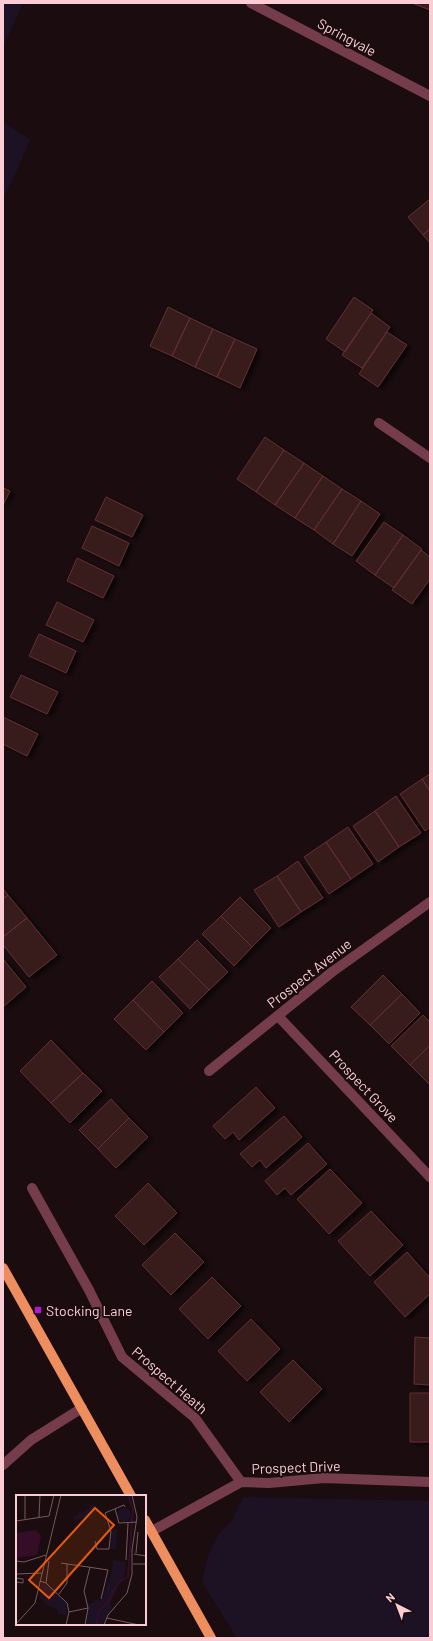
<svg xmlns="http://www.w3.org/2000/svg" width="433" height="1641" font-family="Barlow,sans-serif">
<defs>
<filter id="shadow"><feDropShadow dx="4.5" dy="2.5" stdDeviation="2" flood-color="#0009"/></filter>
</defs>
<rect width="100%" height="100%" fill="#1b0d0f"/>
<path fill="#1d1124" d="M 3,3 L 23,3 L 3,47 Z
M 3,122 L 30,140 L 17,170 L 3,199 Z
M 244,1497 L 430,1501 L 430,1638 L 237,1638 L 202,1582 L 208,1556 L 219,1534 L 232,1520 Z"/>
<path fill="#391b1e" stroke="#632f34" filter="url(#shadow)" d="M 412,3 L 430,3 L 430,10 Z
M 430,199 L 430,229 L 423,235 L 408,217 Z
M 430,229 L 430,243 L 423,235 Z
M 354,297 L 373,310 L 345,352 L 326,339 Z
M 168,307 L 190,318 L 172,356 L 150,346 Z
M 371,313 L 390,327 L 362,368 L 342,355 Z
M 190,318 L 213,329 L 195,367 L 172,356 Z
M 213,329 L 235,339 L 217,377 L 195,367 Z
M 387,332 L 407,345 L 378,387 L 359,374 Z
M 235,339 L 257,349 L 240,388 L 217,377 Z
M 265,437 L 284,450 L 256,492 L 237,479 Z
M 284,450 L 304,463 L 275,505 L 256,492 Z
M 304,463 L 323,476 L 295,518 L 275,505 Z
M 323,476 L 342,489 L 314,530 L 295,518 Z
M 3,488 L 10,491 L 3,505 Z
M 342,489 L 361,501 L 333,544 L 314,530 Z
M 106,497 L 143,515 L 132,537 L 95,520 Z
M 361,501 L 380,514 L 352,556 L 333,544 Z
M 384,522 L 403,535 L 375,575 L 356,561 Z
M 92,526 L 129,543 L 119,566 L 82,548 Z
M 403,535 L 422,549 L 394,588 L 375,575 Z
M 421,550 L 430,557 L 430,579 L 412,604 L 392,590 Z
M 77,558 L 114,576 L 103,598 L 67,581 Z
M 57,602 L 94,620 L 83,642 L 46,625 Z
M 39,634 L 76,651 L 66,673 L 29,656 Z
M 21,675 L 58,692 L 47,714 L 10,697 Z
M 3,717 L 38,734 L 27,756 L 3,744 Z
M 430,774 L 430,791 L 422,779 Z
M 422,779 L 430,791 L 430,827 L 425,831 L 400,794 Z
M 396,796 L 421,833 L 399,847 L 375,811 Z
M 375,811 L 399,847 L 378,862 L 353,826 Z
M 348,827 L 373,864 L 351,879 L 326,842 Z
M 326,842 L 351,879 L 329,894 L 304,857 Z
M 298,861 L 323,898 L 301,912 L 277,876 Z
M 277,876 L 301,912 L 279,927 L 254,890 Z
M 3,889 L 8,895 L 3,899 Z
M 8,895 L 27,918 L 3,937 L 3,899 Z
M 240,897 L 271,928 L 252,947 L 221,916 Z
M 221,916 L 252,947 L 234,966 L 202,934 Z
M 27,918 L 57,955 L 29,977 L 3,945 L 3,937 Z
M 197,940 L 228,972 L 209,990 L 178,959 Z
M 3,959 L 26,987 L 3,1007 Z
M 178,959 L 209,990 L 190,1009 L 159,977 Z
M 383,975 L 402,994 L 370,1025 L 351,1007 Z
M 152,981 L 183,1013 L 164,1032 L 133,1000 Z
M 402,994 L 420,1013 L 389,1044 L 370,1025 Z
M 133,1000 L 164,1032 L 146,1050 L 114,1019 Z
M 423,1015 L 430,1022 L 430,1045 L 410,1065 L 391,1046 Z
M 51,1040 L 83,1073 L 51,1103 L 20,1071 Z
M 430,1045 L 430,1083 L 429,1084 L 410,1065 Z
M 83,1073 L 102,1091 L 70,1123 L 51,1103 Z
M 256,1087 L 275,1108 L 239,1140 L 233,1132 L 225,1139 L 213,1126 Z
M 111,1099 L 129,1118 L 98,1149 L 79,1130 Z
M 284,1116 L 302,1137 L 266,1168 L 260,1160 L 252,1167 L 240,1154 Z
M 129,1118 L 148,1137 L 116,1168 L 98,1149 Z
M 308,1143 L 327,1164 L 291,1195 L 285,1188 L 277,1195 L 265,1181 Z
M 330,1169 L 362,1203 L 329,1234 L 297,1199 Z
M 148,1183 L 177,1213 L 144,1245 L 115,1216 Z
M 371,1211 L 403,1245 L 370,1276 L 338,1241 Z
M 175,1233 L 204,1262 L 171,1295 L 142,1265 Z
M 407,1252 L 430,1278 L 430,1294 L 405,1317 L 374,1282 Z
M 212,1277 L 241,1306 L 208,1339 L 179,1309 Z
M 251,1319 L 280,1349 L 247,1381 L 218,1351 Z
M 415,1337 L 430,1338 L 430,1385 L 414,1384 Z
M 293,1360 L 322,1389 L 289,1422 L 260,1392 Z
M 410,1393 L 430,1393 L 430,1442 L 410,1442 Z"/>
<g fill="none" stroke-linecap="round" stroke-linejoin="round">
<path stroke="#753c4b" stroke-width="10" d="M 251,3 L 430,96
M 379,423 L 430,458
M 278,1016 L 430,1177
M 209,1071 L 332,972 L 430,902
M 32,1188 L 89,1290 L 122,1357 L 195,1418 L 241,1482
M 3,1465 L 31,1440 L 82,1408
M 152,1531 L 241,1482 L 269,1483 L 324,1478 L 430,1482"/>
<path stroke="#ee8d5e" stroke-width="10" d="M 3,1268 L 131,1496
M 145,1520 L 211,1638"/>
</g>
<rect fill="#b317da" stroke="#1b0d0f" stroke-width="1.5" x="34" y="1306" width="8" height="8" rx="2"/>
<g text-anchor="middle" dominant-baseline="central" stroke-width="4" stroke-linejoin="round" paint-order="stroke">
<g font-size="14" fill="#faccd4" stroke="#1b0d0f">
<text transform="translate(347 37) rotate(28)">Springvale</text>
<text transform="translate(309 973) rotate(-38)">Prospect Avenue</text>
<text transform="translate(364 1086) rotate(47)">Prospect Grove</text>
<text transform="translate(170 1380) rotate(41)">Prospect Heath</text>
<text transform="translate(296 1467) rotate(-2)">Prospect Drive</text>
</g>
<g font-size="14" fill="#faccd4" stroke="#1b0d0f" text-anchor="start">
<text x="46" y="1310">Stocking Lane</text>
</g>
</g>
<g transform="translate(16 1495)">
<rect width="130" height="130" fill="#1b0d0f"/>
<path d="M 76,9 L 81,13 L 74,16 L 75,20 L 59,26 L 57,21 L 61,21 L 64,16 L 66,19 ZM101 20a7 7 0 1 1 14 0a7 7 0 1 1-14 0ZM 101,32 L 100,54 L 95,54 L 96,35 ZM 97,65 L 110,67 L 108,83 L 99,94 L 94,108 L 96,113 L 86,130 L 70,130 L 72,109 L 79,107 L 79,103 L 84,106 L 87,103 L 95,79 ZM 30,89 L 50,108 L 51,121 L 43,119 L 40,113 L 32,111 L 23,102 L 25,91 Z" fill="#1d1124"/>
<path d="M 20,35 L 25,41 L 21,60 L 0,63 L 0,38 Z" fill="#340d26"/>
<path fill="none" stroke="#340d26" stroke-width="2" d="M 80,130 L 83,116 L 93,106 L 102,88 L 112,82 L 117,14 L 112,0"/>
<path fill="none" stroke="#74595e" stroke-width="1" d="M 99,14 L 103,28 L 121,27M 23,22 L 24,0M 9,24 L 9,0M 0,26 L 33,21 L 38,0M 79,46 L 81,54 L 93,54 L 95,36 L 89,18 L 108,10 L 109,12M 120,58 L 122,37M 118,59 L 130,61M 110,65 L 112,28M 0,66 L 8,67 L 30,60M 45,68 L 92,75 L 85,104M 117,69 L 130,69M 0,79 L 26,78M 0,83 L 7,84 L 7,88 L 0,87M 24,86 L 30,88 L 51,108 L 53,117 L 50,130M 30,88 L 33,66M 43,99 L 51,88 L 51,69M 53,117 L 72,113M 91,123 L 123,130M 0,129 L 19,108 L 45,0M 69,130 L 72,113 L 68,96 L 74,72M 88,130 L 92,120 L 111,98 L 116,79 L 116,55 L 121,22 L 116,0"/>
<path fill="#e8590c" fill-opacity="0.15" stroke="#e8590c" stroke-width="2" d="M 79,13 L 98,30 L 33,103 L 13,85 Z"/>
<rect width="130" height="130" fill="none" stroke="#faccd4" stroke-width="2"/>
</g>
<rect width="433" height="1641" fill="none" stroke="#faccd4" stroke-width="8"/>
<g transform="translate(397 1605) rotate(318)" stroke="#1b0d0f" stroke-width="3" paint-order="stroke">
<path d="M0-3L7 15L0 10L-7 15Z" fill="#faccd4"/>
<text y="-6" font-size="11" font-weight="bold" text-anchor="middle" fill="#faccd4">N</text>
</g>
</svg>
